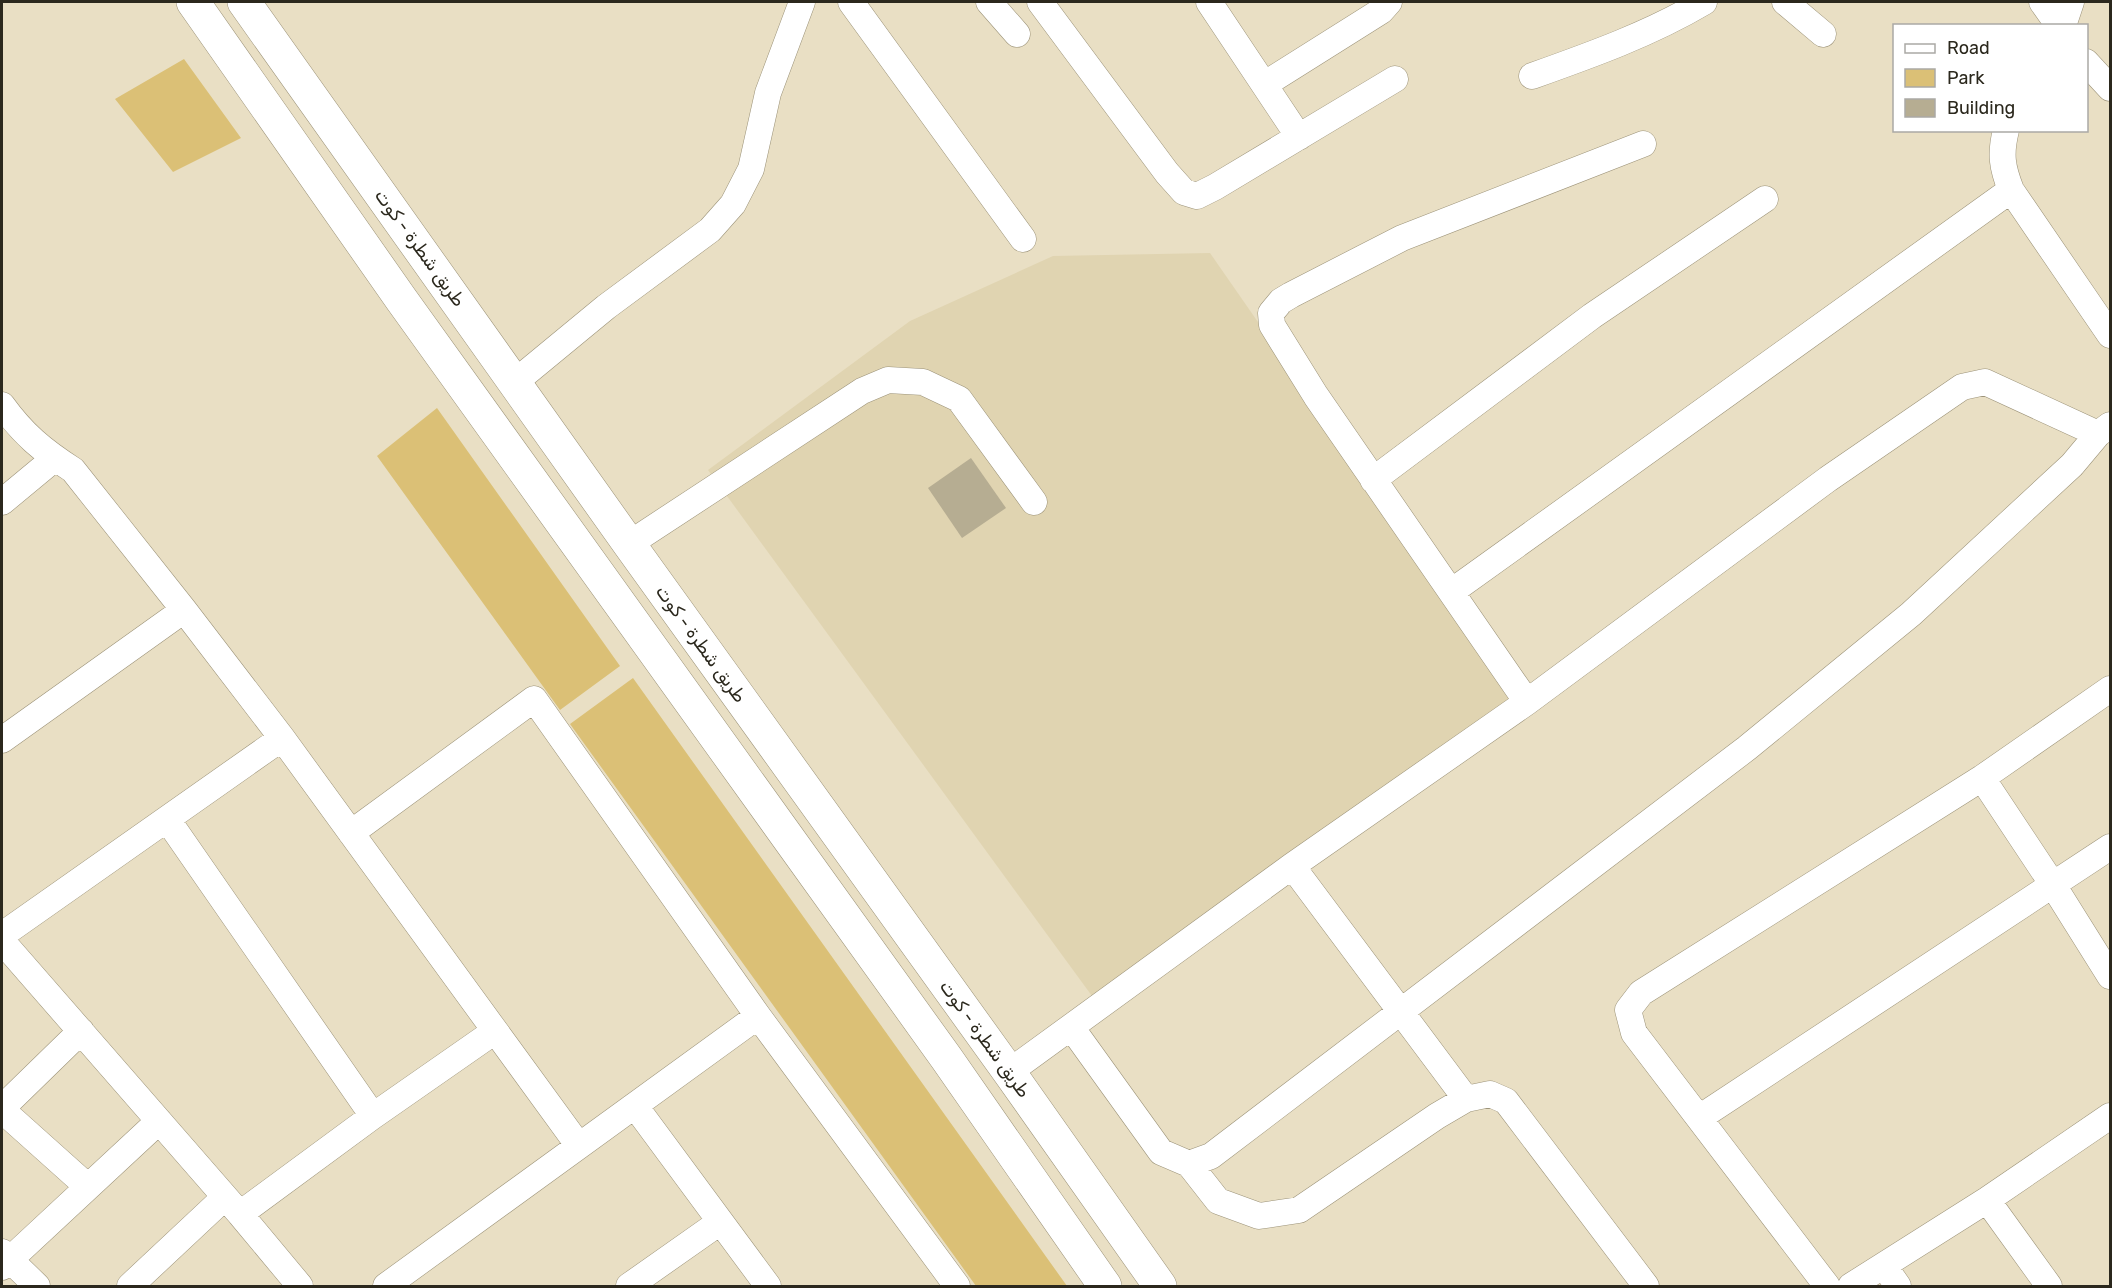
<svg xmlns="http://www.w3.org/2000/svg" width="2112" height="1288" font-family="Rubik,Vazirmatn,sans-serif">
<rect width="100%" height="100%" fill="#e9dfc4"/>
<path fill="#e0d4b1" d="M 1210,253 L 1518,696 L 1092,996 L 708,470 L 910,321 L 1053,256 Z"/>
<path fill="#dbc076" d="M 184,59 L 241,138 L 173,172 L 115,99 Z
M 437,408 L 620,666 L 560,710 L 377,456 Z
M 633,678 L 1067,1286 L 976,1286 L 570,724 Z"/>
<path fill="#b6ad92" d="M 971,458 L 1006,508 L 962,538 L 928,488 Z"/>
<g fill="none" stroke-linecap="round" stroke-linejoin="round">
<g stroke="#9c9379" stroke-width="27">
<path id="minor" d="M 851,2 L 1023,239
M 989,2 L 1017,34
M 1040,2 L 1167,173 L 1184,192 L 1197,196 L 1215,187 L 1395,79
M 1209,2 L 1299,137
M 1785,2 L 1823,34
M 2042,2 L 2059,26
M 2063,26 L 2071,2
M 2086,62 L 2110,88
M 1532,76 C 1591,55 1650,34 1704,2
M 1265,84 L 1381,11 L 1389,2
M 2006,130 C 2000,154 2002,167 2011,190 L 2110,335
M 515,382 L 606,307 L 710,230 L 733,204 L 751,169 L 768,93 L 802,2
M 2,405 C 23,434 42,450 73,470 L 184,610 L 282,738 L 579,1146
M 1373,480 L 1592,316 L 1765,199
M 2,502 L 55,458
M 629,544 L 862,391 L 888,380 L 923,382 L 959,399 L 1034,502
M 1451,592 L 2011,190
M 1527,702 L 1316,396 L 1272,325 L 1271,313 L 1281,301 L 1291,295 L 1402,238 L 1643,144
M 2,740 L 184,610
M 1982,778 L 2053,885 L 2110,976
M 167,819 L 373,1116
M 351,833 L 534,699 L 758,1016 L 957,1286
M 1292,866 L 1466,1099
M 2,935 L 282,738
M 2,941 L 240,1214 L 300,1286
M 1071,1027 L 1161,1152 L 1189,1164 L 1211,1156 L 1747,748 L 1911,614 L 2072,465 L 2098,434 L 2110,425
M 1009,1072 L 1292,866 L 1527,702 L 1828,479 L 1962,387 L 1985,382 L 2098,434
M 635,1106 L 768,1286
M 2,1108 L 81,1031
M 2,1110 L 88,1187
M 1699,1118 L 2110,847
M 1189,1164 L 1218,1201 L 1259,1216 L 1299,1210 L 1437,1116 L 1466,1099 L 1490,1094 L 1506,1101 L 1646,1286
M 1987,1200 L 2049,1286
M 240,1214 L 373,1116 L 495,1031
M 2,1252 L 37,1286
M 1884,1266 L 1898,1286
M 2,1267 L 159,1121
M 130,1286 L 225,1197
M 386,1286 L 758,1016
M 629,1286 L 720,1222
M 1827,1286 L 1634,1033 L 1628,1010 L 1641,993 L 1982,778 L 2110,689
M 1851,1286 L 1987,1200 L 2110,1116"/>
</g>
<g stroke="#9c9379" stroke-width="34">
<path id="highway" d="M 193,2 L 401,299 L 947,1059 L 1105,1286
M 244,2 L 629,544 L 1009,1072 L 1160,1286"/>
</g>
<use href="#minor" stroke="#fff" stroke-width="26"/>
<use href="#highway" stroke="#fff" stroke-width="33"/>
</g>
<g text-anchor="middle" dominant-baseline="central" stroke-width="5" stroke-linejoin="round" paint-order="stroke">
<g font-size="18" fill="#2b281d" stroke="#fff">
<text transform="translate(420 248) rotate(54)">طريق شطرة - كوت</text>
<text transform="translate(701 644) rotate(54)">طريق شطرة - كوت</text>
<text transform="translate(985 1039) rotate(54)">طريق شطرة - كوت</text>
</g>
</g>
<rect width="2112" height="1288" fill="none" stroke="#2b281d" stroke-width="6"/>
<rect x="1893" y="24" width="195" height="108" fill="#ffffff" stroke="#aaa9a5" stroke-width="1.5"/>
<rect x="1905" y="44" width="30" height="9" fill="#ffffff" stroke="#aaa9a5" stroke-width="1.5"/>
<text x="1947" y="54" font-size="18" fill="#2b281d">Road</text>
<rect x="1905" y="69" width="30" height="18" fill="#dbc076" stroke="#aaa9a5" stroke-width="1.5"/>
<text x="1947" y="84" font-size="18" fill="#2b281d">Park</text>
<rect x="1905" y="99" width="30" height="18" fill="#b6ad92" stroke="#aaa9a5" stroke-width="1.5"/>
<text x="1947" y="114" font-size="18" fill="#2b281d">Building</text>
</svg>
